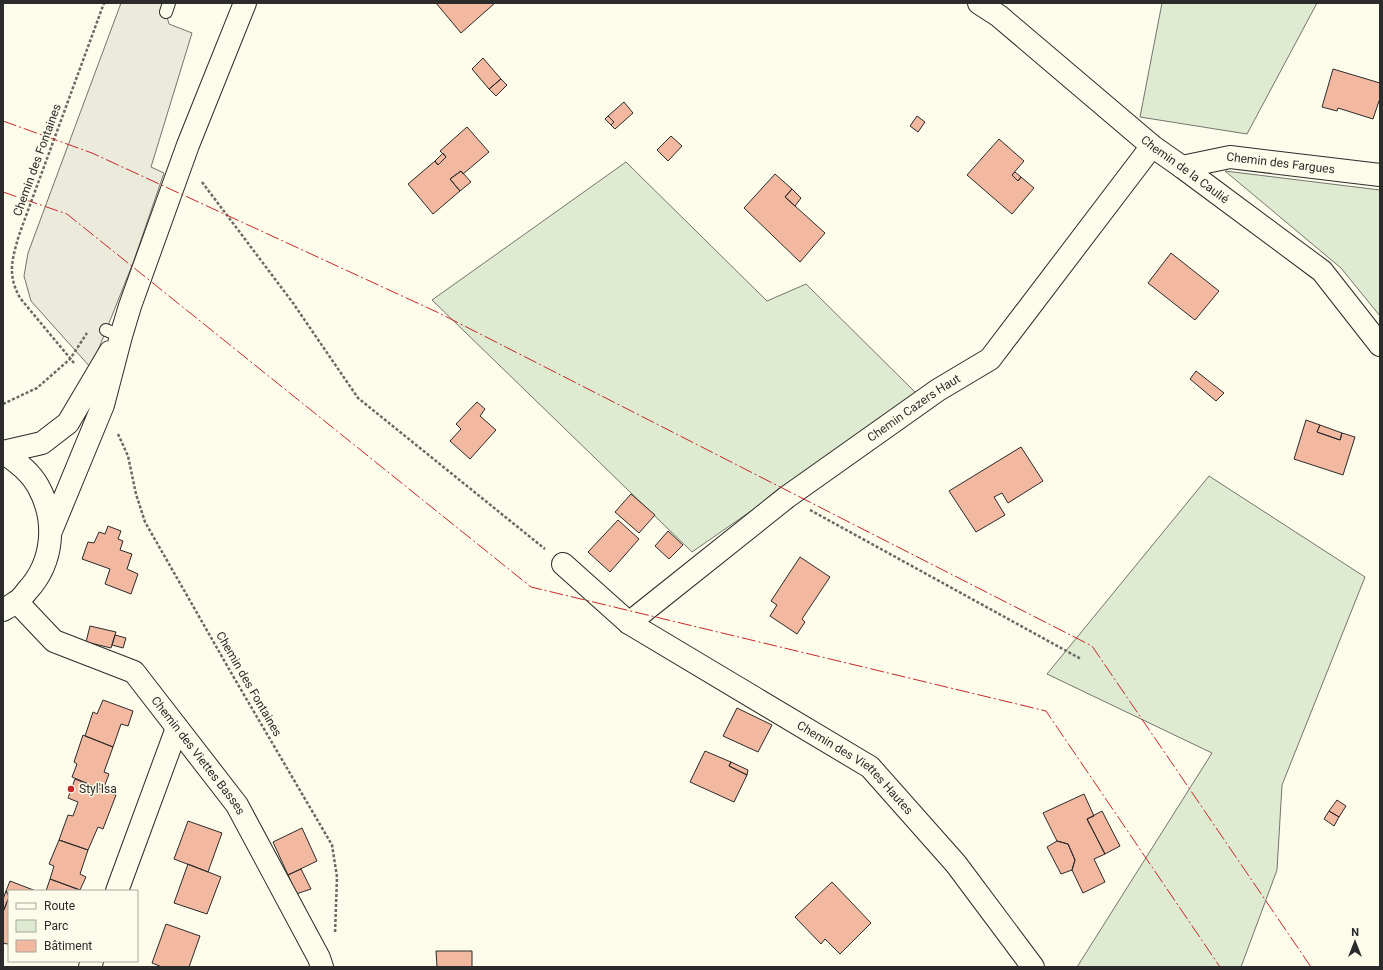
<svg xmlns="http://www.w3.org/2000/svg" width="1383" height="970" font-family="Roboto,sans-serif">
<rect width="100%" height="100%" fill="#fdfbea"/>
<path fill="#deebd1" stroke="#74746e" d="M 1162,3 L 1317,3 L 1247,134 L 1140,117 Z
M 626,162 L 767,301 L 806,284 L 918,395 L 692,552 L 432,300 Z
M 1225,171 L 1380,190 L 1380,316 L 1341,268 Z
M 1209,476 L 1365,577 L 1282,785 L 1277,870 L 1241,967 L 1077,967 L 1212,753 L 1047,674 Z"/>
<path fill="#eceadb" stroke="#74746e" d="M 121,3 L 163,3 L 169,24 L 192,33 L 151,167 L 164,173 L 133,263 L 91,368 L 31,301 L 24,276 L 28,253 Z"/>
<path fill="#f2b8a0" stroke="#2b2b2b" d="M 436,3 L 495,3 L 461,33 Z
M 483,58 L 501,79 L 489,89 L 472,69 Z
M 1333,69 L 1380,83 L 1380,98 L 1373,119 L 1338,108 L 1337,111 L 1322,107 Z
M 501,79 L 507,85 L 496,96 L 489,89 Z
M 624,102 L 633,113 L 615,129 L 611,125 L 614,122 L 608,116 Z
M 608,116 L 614,122 L 611,125 L 605,119 Z
M 917,116 L 925,122 L 918,132 L 910,126 Z
M 467,127 L 489,152 L 463,174 L 461,171 L 450,179 L 460,191 L 433,214 L 408,184 L 435,161 L 438,165 L 446,157 L 440,151 Z
M 671,136 L 682,146 L 668,161 L 657,150 Z
M 999,139 L 1024,161 L 1012,175 L 1018,181 L 1021,177 L 1034,188 L 1012,214 L 967,175 Z
M 443,153 L 446,157 L 438,165 L 435,161 Z
M 461,171 L 471,182 L 460,191 L 450,179 Z
M 1015,172 L 1021,177 L 1018,181 L 1012,175 Z
M 775,174 L 792,189 L 785,197 L 825,233 L 800,262 L 744,208 Z
M 792,189 L 801,198 L 795,206 L 785,197 Z
M 1171,253 L 1219,291 L 1195,320 L 1148,283 Z
M 1196,371 L 1224,393 L 1216,401 L 1190,379 Z
M 477,402 L 485,409 L 480,416 L 496,430 L 470,459 L 450,441 L 461,429 L 456,424 Z
M 1306,420 L 1320,425 L 1317,432 L 1340,440 L 1342,433 L 1355,437 L 1343,475 L 1294,459 Z
M 1320,425 L 1342,433 L 1340,440 L 1317,432 Z
M 1021,447 L 1043,481 L 1008,503 L 1002,493 L 994,497 L 1005,515 L 976,532 L 949,491 Z
M 631,494 L 655,515 L 639,533 L 615,512 Z
M 618,520 L 639,539 L 610,572 L 588,552 Z
M 108,526 L 121,531 L 118,539 L 123,541 L 120,550 L 132,554 L 127,569 L 138,574 L 131,594 L 105,584 L 110,569 L 82,559 L 88,542 L 94,543 L 99,532 L 105,534 Z
M 668,531 L 683,545 L 669,559 L 655,546 Z
M 800,557 L 830,577 L 802,619 L 805,622 L 797,634 L 770,616 L 777,605 L 771,601 Z
M 90,626 L 116,632 L 111,648 L 86,642 Z
M 115,635 L 126,638 L 123,648 L 112,645 Z
M 103,700 L 133,711 L 128,726 L 121,724 L 113,747 L 85,736 L 93,712 L 97,714 Z
M 737,708 L 772,725 L 758,752 L 723,736 Z
M 83,735 L 113,747 L 104,772 L 109,774 L 103,790 L 72,777 L 77,764 L 74,762 Z
M 705,751 L 731,762 L 729,766 L 747,775 L 734,802 L 690,782 Z
M 731,762 L 748,770 L 747,775 L 729,766 Z
M 75,779 L 116,795 L 103,829 L 98,827 L 88,850 L 59,840 L 68,815 L 73,816 L 78,802 L 68,798 Z
M 1084,794 L 1094,816 L 1087,819 L 1105,854 L 1094,859 L 1105,882 L 1083,893 L 1072,870 L 1075,860 L 1068,844 L 1057,841 L 1043,813 Z
M 1337,800 L 1346,806 L 1339,817 L 1329,811 Z
M 1102,811 L 1120,846 L 1105,854 L 1087,819 Z
M 1329,811 L 1339,817 L 1334,826 L 1324,819 Z
M 188,821 L 222,833 L 208,872 L 174,859 Z
M 302,828 L 317,861 L 288,875 L 273,842 Z
M 59,840 L 88,850 L 80,874 L 86,877 L 80,890 L 50,879 L 54,866 L 49,864 Z
M 1057,841 L 1068,844 L 1075,860 L 1072,870 L 1061,874 L 1047,847 Z
M 188,864 L 221,877 L 207,914 L 174,903 Z
M 301,869 L 311,889 L 296,894 L 288,875 Z
M 50,879 L 80,890 L 80,891 L 46,891 Z
M 10,881 L 36,891 L 9,891 L 9,895 L 6,891 Z
M 832,882 L 871,923 L 840,954 L 825,939 L 821,944 L 795,917 Z
M 6,891 L 9,897 L 3,912 L 3,899 Z
M 9,897 L 9,943 L 7,944 L 3,943 L 3,912 Z
M 166,924 L 200,936 L 189,967 L 162,967 L 152,963 Z
M 436,951 L 472,951 L 472,967 L 437,967 Z"/>
<g fill="none" stroke-linecap="round" stroke-linejoin="round">
<g stroke="#2b2b2b" stroke-width="14">
<path id="lane" d="M 166,12 L 169,3
M 106,330 L 121,336"/>
</g>
<g stroke="#2b2b2b" stroke-width="24">
<g id="street">
<path id="s1" d="M 979,3 L 999,16 L 1152,146 L 1182,167 L 1322,271 L 1380,345"/>
<path id="s2" d="M 1182,167 L 1230,157 L 1380,175"/>
<path id="s3" d="M 563,564 L 629,623 L 870,767 L 956,864 L 1033,967"/>
<path id="s4" d="M 17,602 L 54,641 L 134,672 L 237,805 L 319,958 L 322,967"/>
<path id="s5" d="M 629,623 L 787,497 L 938,390 L 990,359 L 1152,146"/>
<path d="M 117,891 L 177,728"/>
<path d="M 90,967 L 92,961"/>
</g>
</g>
<g stroke="#2b2b2b" stroke-width="24">
<path id="secondary" d="M 3,452 C 16,462 30,471 38,486 C 57,520 54,562 27,591 C 24,595 20,600 16,602 C 12,605 7,608 3,610
M 3,452 L 42,443 L 68,423 L 110,352
M 51,531 L 103,405 L 121,336 L 130,306 L 188,145 L 245,3"/>
</g>
<path stroke="#6a6964" stroke-width="2.5" stroke-dasharray="3 2" stroke-linecap="butt" d="M 202,182 L 293,303 L 358,398 L 545,549
M 74,363 L 20,298 C 7,274 12,260 19,235 L 104,3
M 3,404 L 37,388 L 70,359 L 87,333
M 118,434 L 128,456 L 136,494 L 145,522 L 233,676 L 332,845 L 337,877 L 335,934
M 810,510 L 1081,659"/>
<use href="#lane" stroke="#fdfbea" stroke-width="12"/>
<use href="#street" stroke="#fdfbea" stroke-width="22"/>
<use href="#secondary" stroke="#fdfbea" stroke-width="22"/>
<path stroke="#c62828" stroke-width="1" stroke-dasharray="14 3 2 3" stroke-linecap="butt" d="M 3,121 L 92,153 L 439,313 L 1092,646 L 1311,967
M 3,192 L 67,214 L 531,587 L 1046,711 L 1220,967"/>
</g>
<circle fill="#c62828" stroke="#fdfbea" stroke-width="1.5" cx="71" cy="789" r="4"/>
<g text-anchor="middle" dominant-baseline="central" stroke-width="3" stroke-linejoin="round" paint-order="stroke">
<g font-size="12" fill="#2b2b2b" stroke="#fdfbea">
<text transform="translate(37 160) rotate(-70)">Chemin des Fontaines</text>
<text stroke="none"><textPath href="#s2" startOffset="100">Chemin des Fargues</textPath></text>
<text stroke="none"><textPath href="#s1" startOffset="265">Chemin de la Caulié</textPath></text>
<text stroke="none"><textPath href="#s5" startOffset="357">Chemin Cazers Haut</textPath></text>
<text transform="translate(249 684) rotate(60)">Chemin des Fontaines</text>
<text stroke="none"><textPath href="#s4" startOffset="245">Chemin des Viettes Basses</textPath></text>
<text stroke="none"><textPath href="#s3" startOffset="358">Chemin des Viettes Hautes</textPath></text>
</g>
<g font-size="12" fill="#2b2b2b" stroke="#fdfbea" text-anchor="start">
<text x="79" y="789">Styl'Isa</text>
</g>
</g>
<rect width="1383" height="970" fill="none" stroke="#2b2b2b" stroke-width="8"/>
<rect x="8" y="890" width="130" height="72" fill="#fdfbea" stroke="#a9a89e"/>
<rect x="16" y="903" width="20" height="6" fill="#fdfbea" stroke="#a9a89e"/>
<text x="44" y="910" font-size="12" fill="#2b2b2b">Route</text>
<rect x="16" y="920" width="20" height="12" fill="#deebd1" stroke="#a9a89e"/>
<text x="44" y="930" font-size="12" fill="#2b2b2b">Parc</text>
<rect x="16" y="940" width="20" height="12" fill="#f2b8a0" stroke="#a9a89e"/>
<text x="44" y="950" font-size="12" fill="#2b2b2b">Bâtiment</text>
<g transform="translate(1355 942)" stroke="#fdfbea" stroke-width="3" paint-order="stroke">
<path d="M0-3L7 15L0 10L-7 15Z" fill="#2b2b2b"/>
<text y="-6" font-size="11" font-weight="bold" text-anchor="middle" fill="#2b2b2b">N</text>
</g>
</svg>
